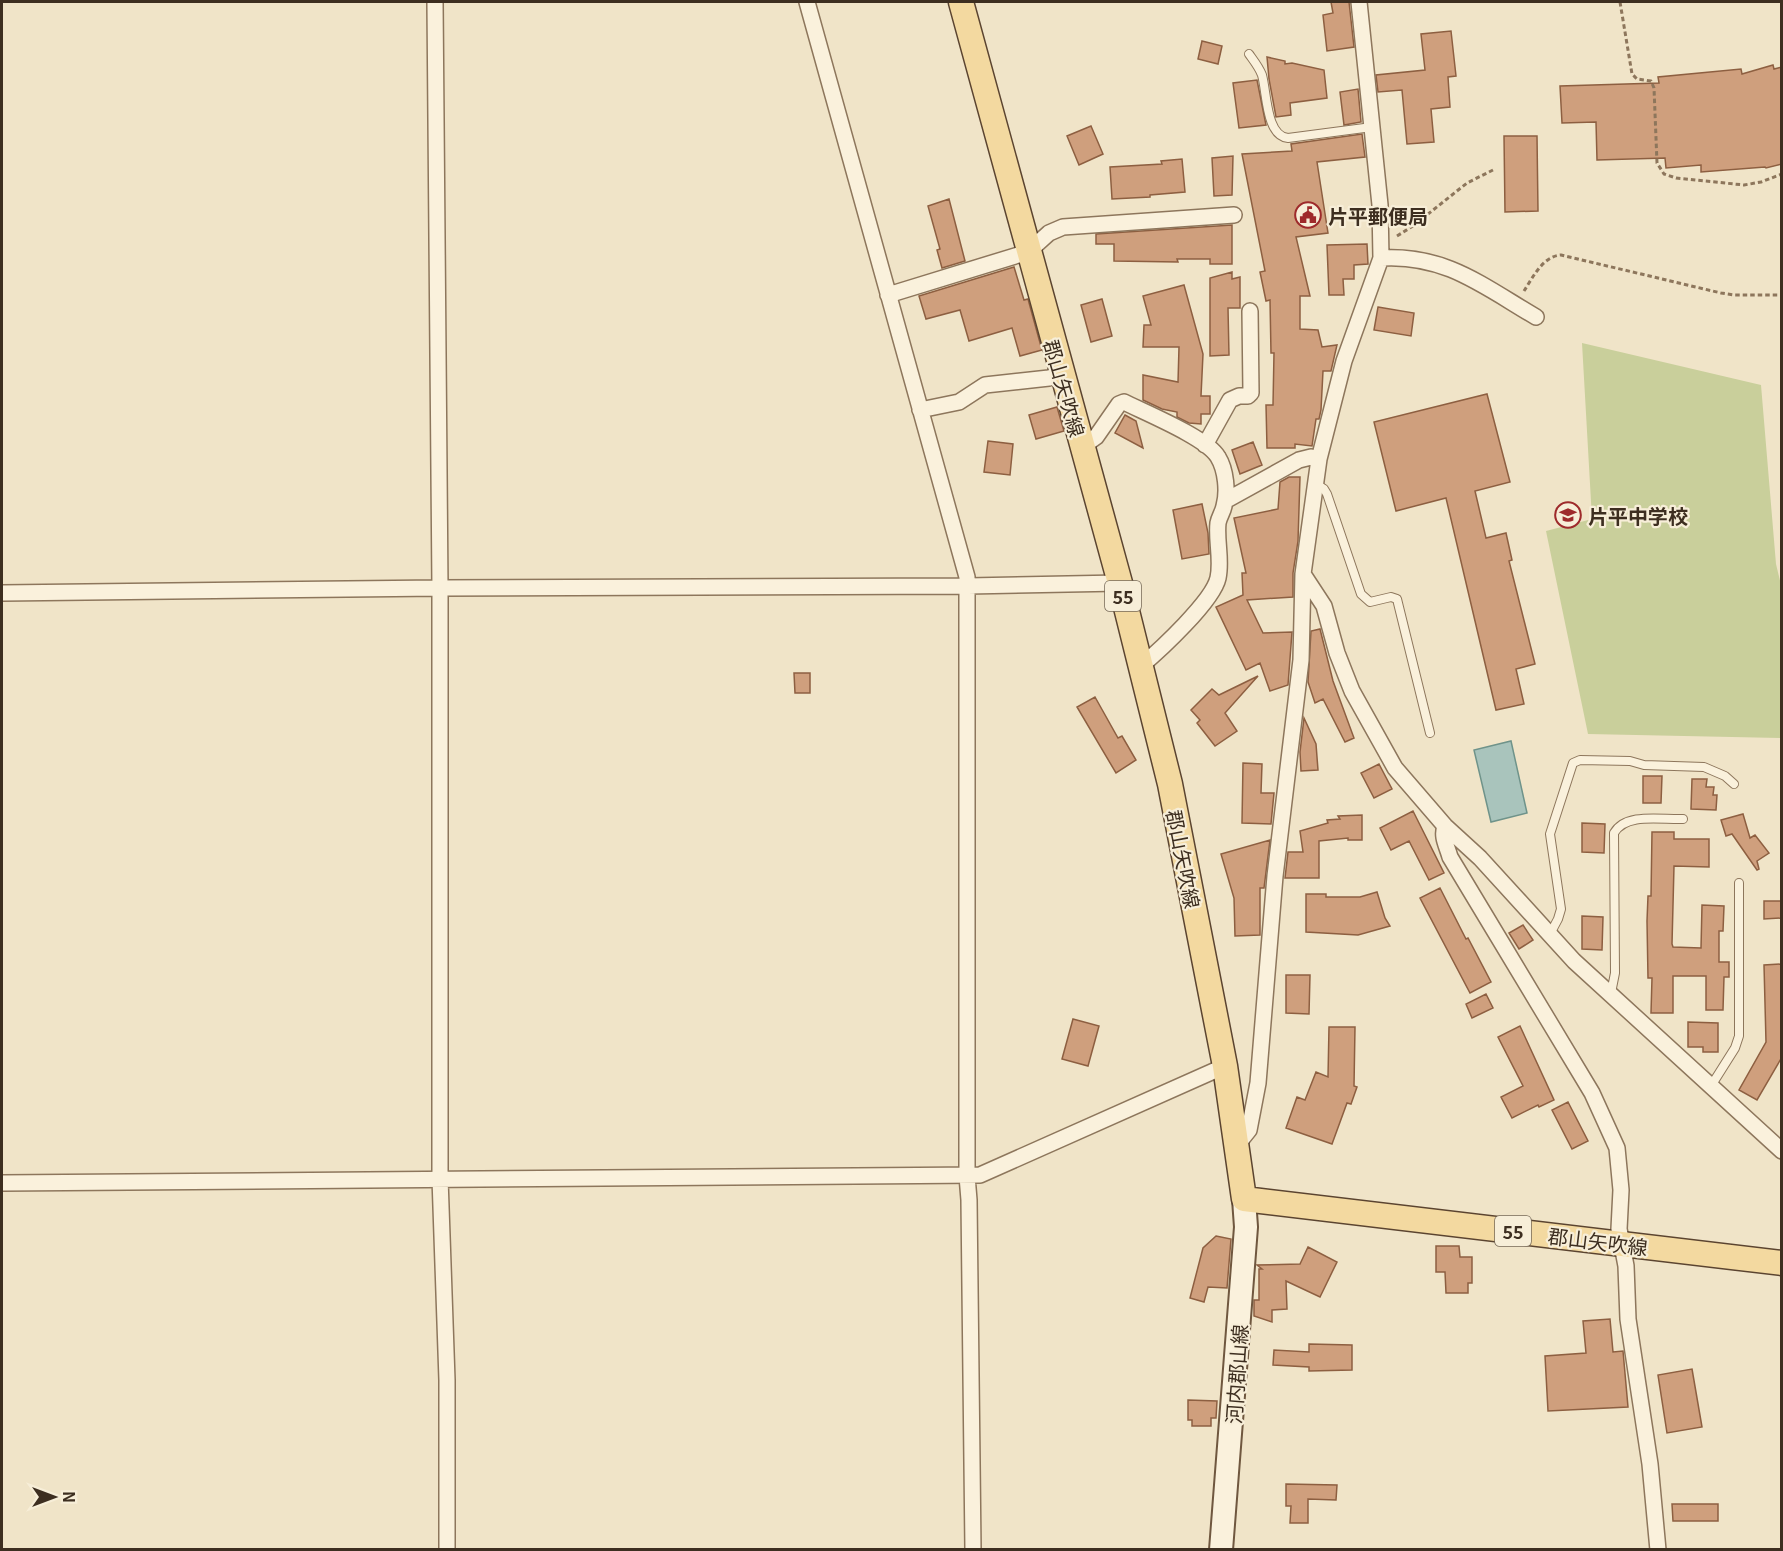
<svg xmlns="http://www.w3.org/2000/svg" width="1783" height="1551" font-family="Georgia,'Noto Sans JP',serif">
<rect width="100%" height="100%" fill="#f0e4c8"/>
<path fill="#c9cf9b" d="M 1582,343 L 1761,385 L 1776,564 L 1782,589 L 1781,738 L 1588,734 L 1546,531 L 1592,519 Z"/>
<path fill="#a9c4bc" stroke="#6f938a" stroke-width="1.5" d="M 1511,741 L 1527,813 L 1491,822 L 1474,750 Z"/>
<path fill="#cf9f7d" stroke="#8d5f41" stroke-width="1.5" d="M 1331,2 L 1349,2 L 1354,47 L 1327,51 L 1323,15 L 1333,13 Z
M 1451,31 L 1456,76 L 1448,77 L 1450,107 L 1431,109 L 1434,142 L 1407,144 L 1402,90 L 1378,92 L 1376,75 L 1425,70 L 1421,34 Z
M 1202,41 L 1222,46 L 1218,64 L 1198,59 Z
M 1267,57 L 1285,61 L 1285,64 L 1292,63 L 1324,70 L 1327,98 L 1290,103 L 1291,115 L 1276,117 L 1269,79 Z
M 1773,65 L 1774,69 L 1782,67 L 1782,164 L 1766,168 L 1765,167 L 1701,172 L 1701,165 L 1666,168 L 1665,158 L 1597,160 L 1596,122 L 1562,123 L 1560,86 L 1659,83 L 1658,77 L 1741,69 L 1742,74 Z
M 1257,80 L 1266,125 L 1239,128 L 1233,83 Z
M 1358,89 L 1361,122 L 1344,125 L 1340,92 Z
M 1091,126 L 1103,154 L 1079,165 L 1067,136 Z
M 1362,134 L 1365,157 L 1317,162 L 1328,233 L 1296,237 L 1310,296 L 1300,296 L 1300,329 L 1318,330 L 1322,347 L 1337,345 L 1331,371 L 1323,371 L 1321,410 L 1319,419 L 1316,419 L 1312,446 L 1295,444 L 1295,448 L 1267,448 L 1266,405 L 1273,405 L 1274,353 L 1271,353 L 1270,300 L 1266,301 L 1260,272 L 1265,271 L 1242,154 L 1292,151 L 1291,144 Z
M 1504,136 L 1537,136 L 1538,211 L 1505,212 Z
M 1233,156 L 1232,195 L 1214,196 L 1212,158 Z
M 1182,159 L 1185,192 L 1150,195 L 1150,197 L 1112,199 L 1110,167 L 1162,164 L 1161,161 Z
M 949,199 L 965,261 L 942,268 L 937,250 L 940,249 L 928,206 Z
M 1232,225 L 1232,264 L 1210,264 L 1210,259 L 1177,259 L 1178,262 L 1114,261 L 1114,244 L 1096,244 L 1096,234 Z
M 1367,244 L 1368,264 L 1354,265 L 1354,279 L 1343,279 L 1344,295 L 1329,295 L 1327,245 Z
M 1014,267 L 1024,300 L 1028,299 L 1042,350 L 1020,356 L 1012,328 L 969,341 L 960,310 L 926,319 L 919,296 Z
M 1232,272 L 1232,279 L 1240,277 L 1240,308 L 1228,308 L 1229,355 L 1210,356 L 1210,278 Z
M 1184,285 L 1203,354 L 1201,396 L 1210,396 L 1210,414 L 1201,414 L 1201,424 L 1189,423 L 1177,417 L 1177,412 L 1162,409 L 1143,400 L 1143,375 L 1178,382 L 1179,347 L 1143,347 L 1144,325 L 1151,325 L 1143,296 Z
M 1102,299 L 1112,336 L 1091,342 L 1081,305 Z
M 1378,307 L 1414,313 L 1411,336 L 1374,330 Z
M 1487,394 L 1510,482 L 1475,491 L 1486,538 L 1506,533 L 1512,560 L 1509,561 L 1535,664 L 1516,669 L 1524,704 L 1496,710 L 1446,498 L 1396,511 L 1374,422 Z
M 1057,407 L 1064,431 L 1036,439 L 1029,415 Z
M 1125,415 L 1136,421 L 1143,448 L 1115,433 Z
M 988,441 L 1013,444 L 1010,475 L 984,472 Z
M 1253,442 L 1262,465 L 1240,474 L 1232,450 Z
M 1289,477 L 1300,477 L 1298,541 L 1293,573 L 1293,597 L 1247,600 L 1263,633 L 1292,632 L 1288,685 L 1270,691 L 1260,663 L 1246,670 L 1216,607 L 1243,595 L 1242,573 L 1246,573 L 1234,518 L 1278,509 L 1280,482 Z
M 1202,504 L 1208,533 L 1209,554 L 1182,559 L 1173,510 Z
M 1320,629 L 1333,681 L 1354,738 L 1345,742 L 1323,699 L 1315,703 L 1308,682 L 1311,631 Z
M 794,673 L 810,673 L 810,693 L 795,693 Z
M 1258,676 L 1225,713 L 1237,731 L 1215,746 L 1197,723 L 1200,720 L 1191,710 L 1212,689 L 1219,695 Z
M 1095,697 L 1118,738 L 1122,736 L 1136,760 L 1116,773 L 1077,707 Z
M 1304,718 L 1316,744 L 1318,770 L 1301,771 L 1300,752 Z
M 1243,763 L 1262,764 L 1261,793 L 1274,793 L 1271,824 L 1242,823 Z
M 1379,764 L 1392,789 L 1374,798 L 1361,773 Z
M 1643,776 L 1662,776 L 1661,803 L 1643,803 Z
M 1692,779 L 1707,779 L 1706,787 L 1714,787 L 1713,795 L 1717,795 L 1716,810 L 1691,809 Z
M 1413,811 L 1444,873 L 1429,880 L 1409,841 L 1391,850 L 1380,828 Z
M 1743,814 L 1750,838 L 1755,835 L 1769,853 L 1757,861 L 1759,869 L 1757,870 L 1732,834 L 1726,836 L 1721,820 Z
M 1362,815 L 1362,840 L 1348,840 L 1348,838 L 1319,841 L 1319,878 L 1285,878 L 1288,852 L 1303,852 L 1300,831 L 1328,823 L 1327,820 L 1340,819 L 1338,816 Z
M 1582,823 L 1605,824 L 1604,853 L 1582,852 Z
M 1652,832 L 1674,832 L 1674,839 L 1709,839 L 1709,867 L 1674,866 L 1672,944 L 1673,947 L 1701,948 L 1702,905 L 1724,906 L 1723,931 L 1719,931 L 1719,962 L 1729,962 L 1729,977 L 1724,977 L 1723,1010 L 1706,1010 L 1706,976 L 1673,976 L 1673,1013 L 1651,1013 L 1652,978 L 1648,978 L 1647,921 L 1648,896 L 1651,896 Z
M 1270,840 L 1264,888 L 1260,888 L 1260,935 L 1235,936 L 1234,898 L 1221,854 Z
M 1440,888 L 1466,939 L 1468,938 L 1491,982 L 1470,993 L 1420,898 Z
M 1377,892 L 1385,918 L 1390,926 L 1358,935 L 1306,932 L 1306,894 L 1326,894 L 1326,897 L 1360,897 Z
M 1764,901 L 1782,901 L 1782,918 L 1764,919 Z
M 1582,916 L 1603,917 L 1602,950 L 1582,949 Z
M 1523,925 L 1533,940 L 1519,949 L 1509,933 Z
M 1782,964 L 1782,1057 L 1757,1100 L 1739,1090 L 1766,1042 L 1764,965 Z
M 1286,975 L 1310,975 L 1309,1014 L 1286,1013 Z
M 1486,994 L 1493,1008 L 1472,1018 L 1466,1004 Z
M 1073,1019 L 1099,1026 L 1088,1066 L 1062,1059 Z
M 1688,1022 L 1718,1023 L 1718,1052 L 1703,1052 L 1703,1047 L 1688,1047 Z
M 1520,1026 L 1554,1100 L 1539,1107 L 1538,1105 L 1512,1118 L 1501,1097 L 1523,1086 L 1498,1037 Z
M 1329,1027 L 1355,1027 L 1354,1086 L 1357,1087 L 1351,1104 L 1347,1103 L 1332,1144 L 1286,1128 L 1297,1097 L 1305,1100 L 1316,1072 L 1328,1077 Z
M 1568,1102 L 1588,1141 L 1572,1149 L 1552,1110 Z
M 1216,1236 L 1231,1239 L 1227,1288 L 1208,1287 L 1204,1302 L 1190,1298 L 1203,1248 Z
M 1436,1246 L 1459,1246 L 1460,1257 L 1472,1257 L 1472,1283 L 1468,1283 L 1468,1293 L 1446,1293 L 1445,1272 L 1436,1272 Z
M 1308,1247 L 1337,1262 L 1320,1297 L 1286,1281 L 1287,1309 L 1272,1310 L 1272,1322 L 1254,1316 L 1254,1300 L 1259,1300 L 1259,1269 L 1262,1269 L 1257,1265 L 1300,1264 Z
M 1610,1319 L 1613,1352 L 1623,1351 L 1628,1407 L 1548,1411 L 1545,1356 L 1586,1353 L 1583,1321 Z
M 1309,1344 L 1352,1345 L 1352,1370 L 1309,1371 L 1309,1367 L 1273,1365 L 1274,1350 L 1309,1352 Z
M 1692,1369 L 1702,1427 L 1667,1433 L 1658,1375 Z
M 1188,1400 L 1217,1401 L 1216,1418 L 1211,1418 L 1211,1426 L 1192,1426 L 1192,1420 L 1188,1420 Z
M 1286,1484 L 1337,1485 L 1336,1500 L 1308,1499 L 1308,1523 L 1290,1523 L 1291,1506 L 1286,1506 Z
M 1672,1504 L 1718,1504 L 1718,1521 L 1673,1521 Z"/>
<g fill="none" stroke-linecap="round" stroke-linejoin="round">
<g stroke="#8d765c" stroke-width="10">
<path id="lane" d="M 1249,54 C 1254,61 1259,67 1262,75 C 1267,93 1266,136 1288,138 L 1372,127
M 1316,484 L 1324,489 L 1327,494 L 1361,594 L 1370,602 L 1391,597 L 1397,599 L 1430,733
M 1550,934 L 1558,919 L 1561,909 L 1550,834 L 1573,763 L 1580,760 L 1630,761 L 1644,765 L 1704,767 L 1725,776 L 1734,784
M 1608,993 L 1612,988 L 1615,973 L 1614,833 C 1626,812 1662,820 1683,819
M 1711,1086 L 1735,1048 L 1739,1036 L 1739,883"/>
</g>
<g stroke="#8d765c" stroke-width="18">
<path id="street" d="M 435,2 L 440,588 L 440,1178 L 447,1380 L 447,1550
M 807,2 L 967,577 L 967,1176 L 969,1200 L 973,1550
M 1381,258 C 1445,254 1483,286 1536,317
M 888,295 L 1028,252 L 1049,233 L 1063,227 L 1234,215
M 920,410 L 959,402 L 985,385 L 1049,378 L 1062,374
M 1205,445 L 1230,400 L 1239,396 L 1248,396 L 1251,393 L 1250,311
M 1082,447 L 1096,437 L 1119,404 L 1124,402 C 1146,413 1207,438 1218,457 C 1226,470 1228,492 1224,506 C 1223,512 1219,517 1218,523 C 1216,541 1222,560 1218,578 C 1213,601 1160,650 1141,666
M 1225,501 L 1299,460 L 1311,457 L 1319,459
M 1303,574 L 1324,606 L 1337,653 L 1352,691 L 1395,768 L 1445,826 L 1480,858 L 1574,961 L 1782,1151
M 2,593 L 440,588 L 968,586 L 1120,583
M 1445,826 C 1441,837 1447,846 1450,857 L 1592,1093 L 1617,1148 L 1621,1190 L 1619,1229 L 1626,1266 L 1628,1319 L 1650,1464 L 1658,1550
M 1237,1145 L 1249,1130 L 1258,1083 L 1275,876 L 1301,660 L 1303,574 L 1319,459 L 1344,361 L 1381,258 L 1380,205 L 1359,2
M 2,1183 L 980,1175 L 1225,1066"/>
</g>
<g stroke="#6f573f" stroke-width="26">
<path id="secondary" d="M 1221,1550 L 1246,1227 L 1244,1199"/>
</g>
<g stroke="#5b4430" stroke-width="27">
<path id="primary" d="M 961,2 L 1120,583 L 1170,784 L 1225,1066 L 1244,1199 L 1782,1263"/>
</g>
<path stroke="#8d765c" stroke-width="3" stroke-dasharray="4.5 3" stroke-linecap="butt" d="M 1620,2 L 1632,74 L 1637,79 L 1651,81 L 1654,88 L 1657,163 L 1664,174 L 1676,178 L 1744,185 L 1761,182 L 1782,174
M 1397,236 L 1413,226 L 1467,183 L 1493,170
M 1524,291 C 1533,277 1543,256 1561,255 L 1721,293 L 1734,295 L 1782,295"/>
<use href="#lane" stroke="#faf1dc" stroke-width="8"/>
<use href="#street" stroke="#faf1dc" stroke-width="15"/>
<use href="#secondary" stroke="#faf1dc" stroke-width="22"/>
<use href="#primary" stroke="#f3d9a0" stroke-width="24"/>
</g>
<defs>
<g id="civic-ring" transform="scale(1.35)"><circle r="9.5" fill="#f7eed8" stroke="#9e2a2b" stroke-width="1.5"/><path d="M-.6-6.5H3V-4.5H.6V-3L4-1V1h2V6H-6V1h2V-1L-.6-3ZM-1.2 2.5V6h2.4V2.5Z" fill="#9e2a2b"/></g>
<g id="school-ring" transform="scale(1.35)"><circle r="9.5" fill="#f7eed8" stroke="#9e2a2b" stroke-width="1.5"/><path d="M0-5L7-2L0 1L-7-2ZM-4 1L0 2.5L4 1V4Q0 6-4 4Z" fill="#9e2a2b"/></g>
</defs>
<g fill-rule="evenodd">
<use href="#civic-ring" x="1308" y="215"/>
<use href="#school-ring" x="1568" y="515"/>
</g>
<g text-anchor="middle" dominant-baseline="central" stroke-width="4.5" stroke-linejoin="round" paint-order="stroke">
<g fill="#f7eed8" stroke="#756857" stroke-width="1.5">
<rect x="1105" y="581" width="36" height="30" rx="4.5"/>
<rect x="1495" y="1216" width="36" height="30" rx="4.5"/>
</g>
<g font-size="18" font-weight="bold" fill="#3d2e20">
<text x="1123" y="596">55</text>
<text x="1513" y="1231">55</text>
</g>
<g font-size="20" font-weight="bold" fill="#3d2e20" stroke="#f7eed8" text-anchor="start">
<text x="1328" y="215">片平郵便局</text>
<text x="1588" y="515">片平中学校</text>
</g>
<g font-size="20" fill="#3d2e20" stroke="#f7eed8">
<text transform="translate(1065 388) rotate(74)">郡山矢吹線</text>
<text transform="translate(1184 859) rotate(79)">郡山矢吹線</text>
<text transform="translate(1598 1241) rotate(7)">郡山矢吹線</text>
<text transform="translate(1236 1374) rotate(-86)">河内郡山線</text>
</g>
</g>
<rect width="1783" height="1551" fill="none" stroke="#3d2e20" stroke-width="6"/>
<g transform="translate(54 1497) rotate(90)" stroke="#f7eed8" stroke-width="4.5" paint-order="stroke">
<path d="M0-4.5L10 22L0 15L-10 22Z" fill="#3d2e20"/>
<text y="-9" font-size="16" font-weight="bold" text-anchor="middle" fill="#3d2e20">N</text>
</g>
</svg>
